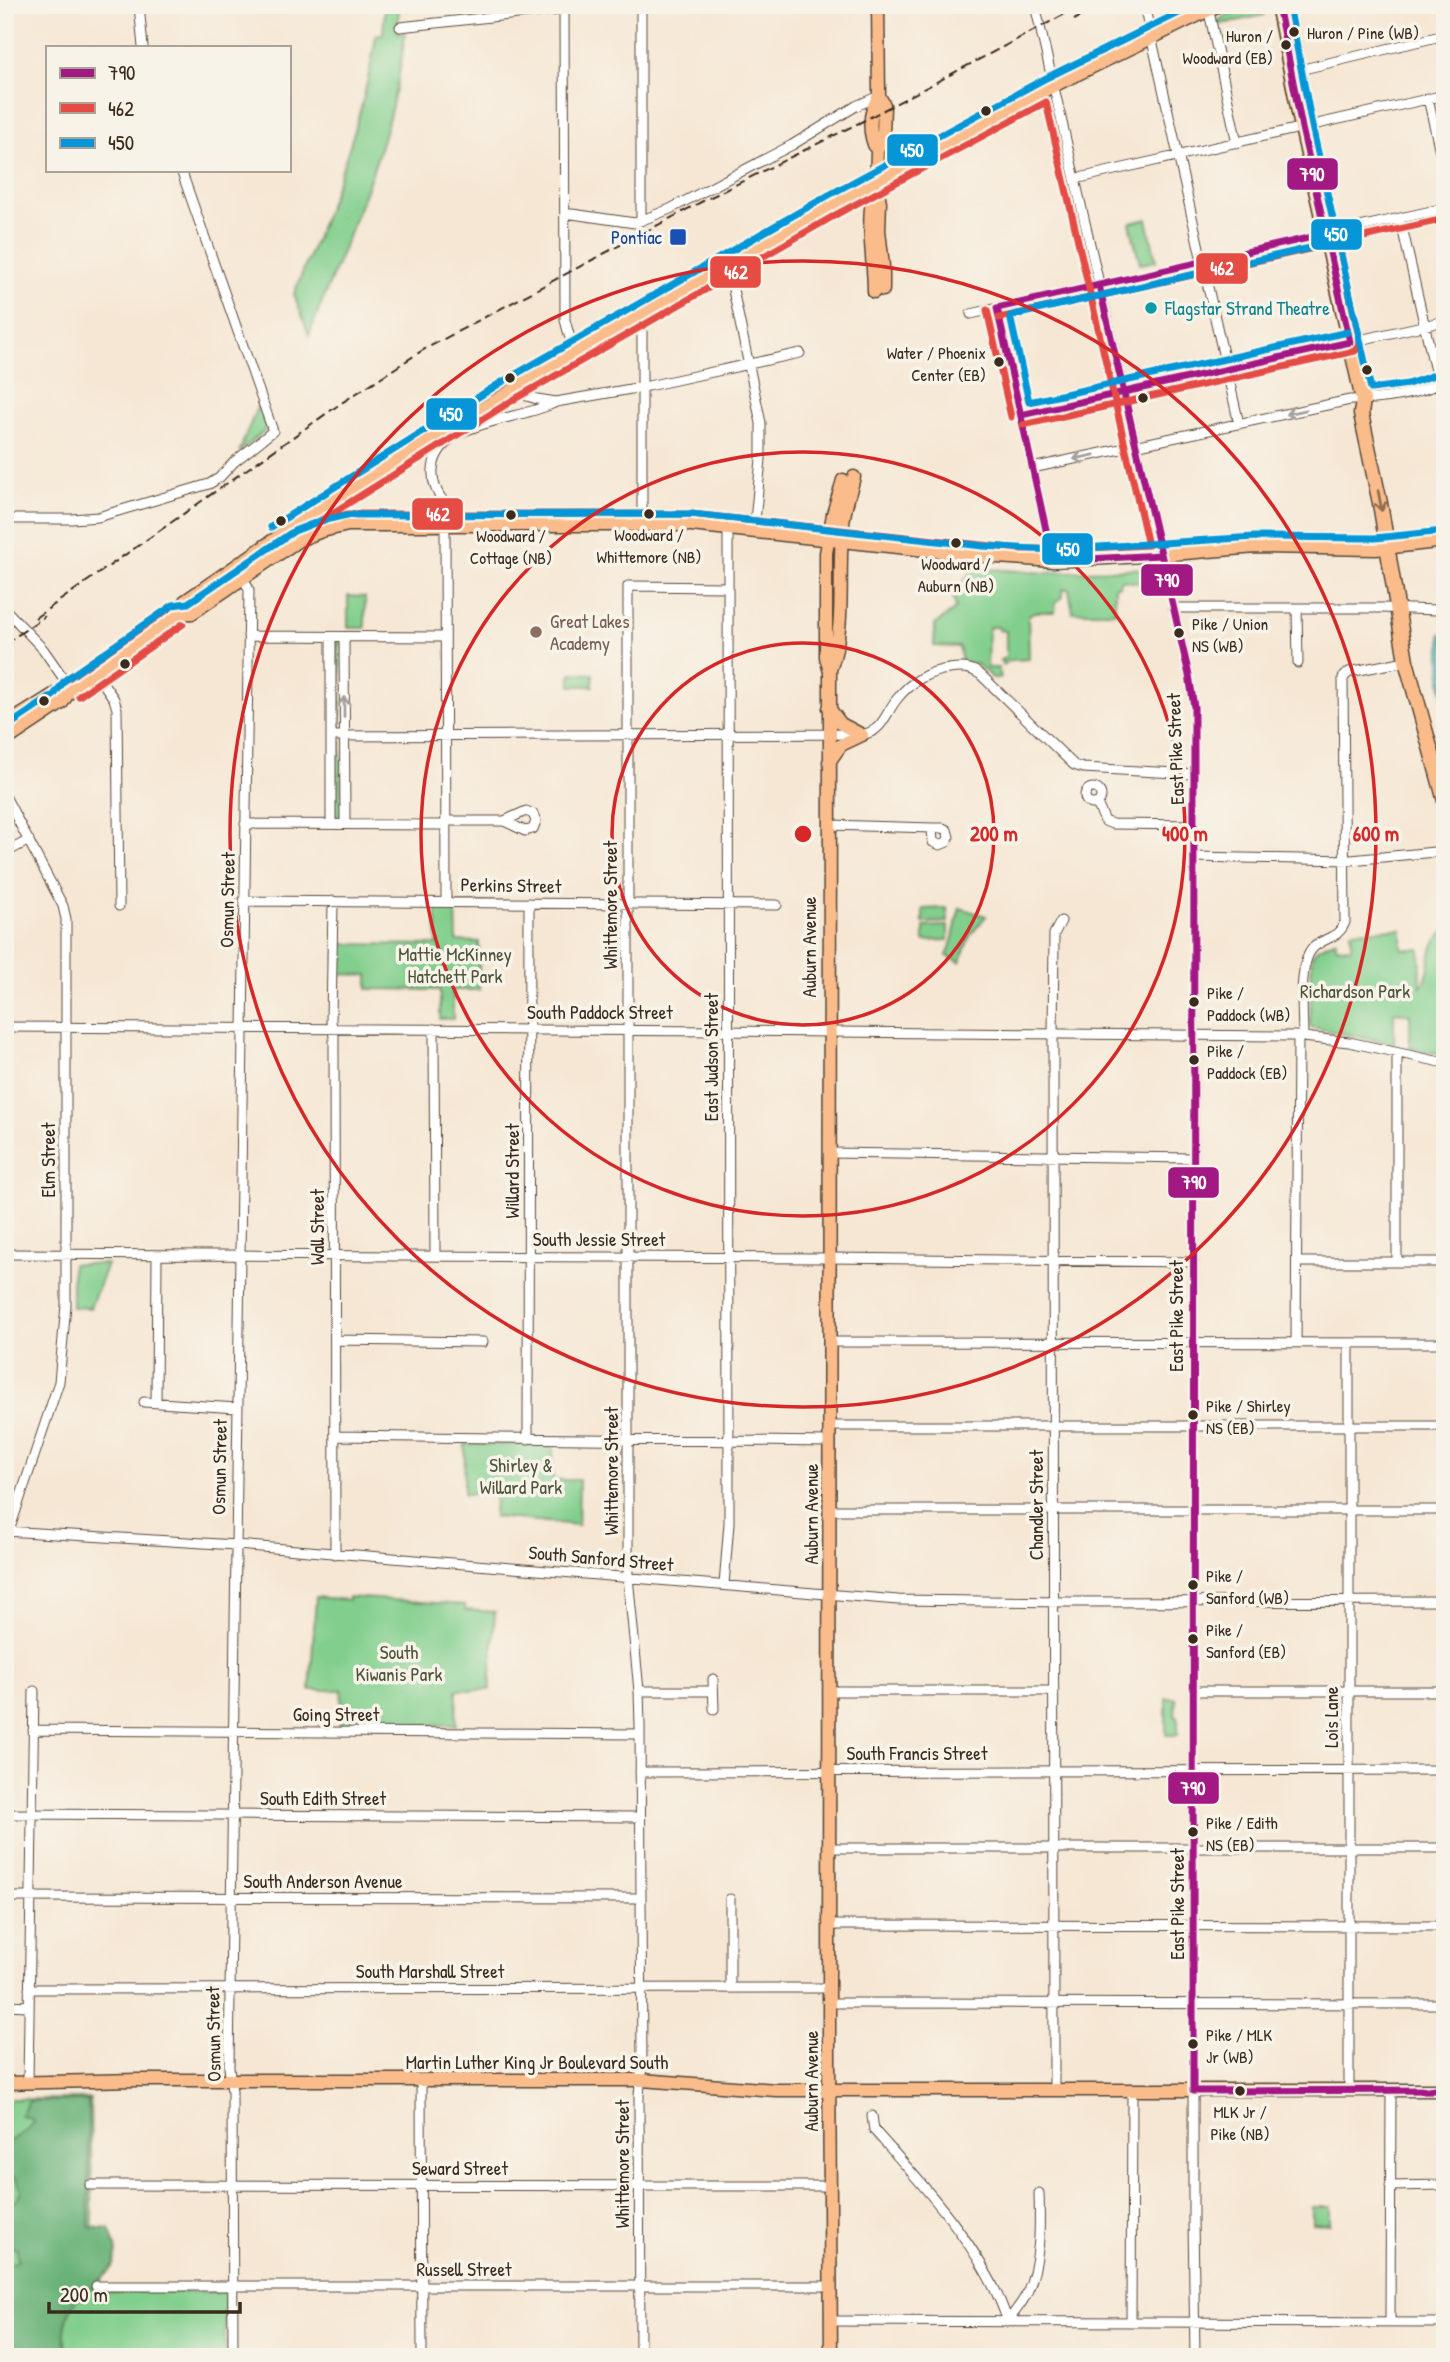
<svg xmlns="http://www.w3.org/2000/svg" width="1450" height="2362" font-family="'Patrick Hand',sans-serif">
<rect width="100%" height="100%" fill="#f7f3e8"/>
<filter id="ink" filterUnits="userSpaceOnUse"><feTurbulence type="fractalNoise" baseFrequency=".0143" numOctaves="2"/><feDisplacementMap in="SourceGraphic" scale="14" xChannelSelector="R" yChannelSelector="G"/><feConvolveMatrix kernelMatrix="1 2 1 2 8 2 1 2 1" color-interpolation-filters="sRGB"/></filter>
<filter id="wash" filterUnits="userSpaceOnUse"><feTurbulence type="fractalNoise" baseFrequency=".00686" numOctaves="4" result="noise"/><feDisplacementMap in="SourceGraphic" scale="28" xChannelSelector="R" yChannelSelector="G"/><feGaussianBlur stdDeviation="1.57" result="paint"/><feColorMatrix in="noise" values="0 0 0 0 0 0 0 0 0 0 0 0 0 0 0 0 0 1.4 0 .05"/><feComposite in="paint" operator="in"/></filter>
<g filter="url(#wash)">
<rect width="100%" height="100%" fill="#f6e7d4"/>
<path fill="#82cf8d" stroke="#5e7c56" stroke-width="2" d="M 385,5 L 399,5 L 398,33 L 405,33 C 394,139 347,236 309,335 L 294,294 C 328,209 363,126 376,35 L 383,34 Z
M 1245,5 L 1262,5 L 1264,15 L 1217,25 L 1217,21 Z
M 1147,219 L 1156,261 L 1140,264 L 1130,223 Z
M 258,405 L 267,429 L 239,452 Z
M 974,568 L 1046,573 L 1149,568 L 1156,571 L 1163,598 L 1154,578 L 1140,583 L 1121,580 L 1120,586 L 1115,586 L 1115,612 L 1073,612 L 1069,589 L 1063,589 L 1063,597 L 1056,602 L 1055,612 L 1033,612 L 1028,616 L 1029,659 L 1011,660 L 1003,665 L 1000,660 L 1006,658 L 1006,631 L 999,630 L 998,627 L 990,627 L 988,631 L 987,668 L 998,668 L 1001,677 L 993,679 L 977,664 L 962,663 L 959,647 L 934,646 L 935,625 L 956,608 L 953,596 Z
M 348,596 L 365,597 L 365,628 L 348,628 Z
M 338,641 L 340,642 L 341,729 L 338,731 L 335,730 L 335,642 Z
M 571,673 L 593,674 L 593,686 L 571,686 Z
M 339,740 L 341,742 L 341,820 L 338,821 L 335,820 L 334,743 Z
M 437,907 L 456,908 L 457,941 L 479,942 L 479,990 L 453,990 L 453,1019 L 440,1019 L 440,990 L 368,989 L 368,975 L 337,974 L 337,944 L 437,945 Z
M 947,908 L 948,922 L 923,923 L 923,909 Z
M 960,908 L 986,916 L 970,936 L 960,962 L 947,956 C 954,940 955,925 960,908 Z
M 948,926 L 948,940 L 924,941 L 924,927 Z
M 1402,929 L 1402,949 L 1420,949 L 1421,987 C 1431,976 1428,958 1434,944 C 1436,939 1441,935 1445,931 L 1445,1055 L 1410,1048 L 1410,1014 L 1394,1012 L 1394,1044 L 1310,1027 L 1312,956 L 1317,949 L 1336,940 L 1336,946 L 1351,948 L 1351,931 Z
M 72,1264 L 107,1264 L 90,1308 L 72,1307 Z
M 465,1444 L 553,1445 L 553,1480 L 579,1480 L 578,1525 L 494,1517 L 495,1494 L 464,1494 Z
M 316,1597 L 348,1600 L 348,1597 L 465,1605 L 465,1610 L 495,1612 L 490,1690 L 457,1690 L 456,1725 L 340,1725 L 342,1690 L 310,1690 Z
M 1166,1698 L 1176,1698 L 1175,1716 L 1178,1716 L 1178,1735 L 1166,1735 Z
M 5,2099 L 90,2099 L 94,2292 L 225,2292 L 225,2357 L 5,2357 Z
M 1312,2207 L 1330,2207 L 1330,2224 L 1312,2223 Z"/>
<path fill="#69b278" stroke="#526e4b" stroke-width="2" d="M 29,2101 L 88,2101 L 89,2227 L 109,2229 L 117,2251 C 116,2256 114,2263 112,2267 C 105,2279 92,2286 82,2294 C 65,2309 61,2337 68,2357 L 5,2357 L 5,2265 L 18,2261 L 17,2249 L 5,2245 L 5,2203 L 17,2200 L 21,2190 L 15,2177 L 5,2177 L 5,2144 L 26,2131 L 33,2121 L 27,2117 L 20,2116 Z"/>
<path fill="#57c4cf" stroke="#497776" stroke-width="2" d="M 1441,634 L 1445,634 L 1445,708 L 1441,681 Z"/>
</g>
<g filter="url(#ink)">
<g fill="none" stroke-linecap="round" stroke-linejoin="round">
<g stroke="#574639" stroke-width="11">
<path id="minor" d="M 139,5 L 143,47
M 564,5 L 565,320 L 574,353
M 1035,5 L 1189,675 L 1194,707 L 1193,2219 L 1195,2357
M 1144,5 L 1239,424
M 1208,7 L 1237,143
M 400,27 L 564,9
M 1291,72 L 1445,35
M 1428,98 L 1445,174
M 1075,179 L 1445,95
M 565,213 L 635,223 L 670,209 L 792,145 L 856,106 L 879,96
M 1400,218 L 1438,384 L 1445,395
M 641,220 L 641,5
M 728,266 L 761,423 L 761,459 L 754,531
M 997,308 L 1053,561
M 642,314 L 642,524
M 971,314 L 1445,208
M 510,391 L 537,399 L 556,402 L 648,386 L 800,353
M 1021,415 L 1445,321
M 1032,468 L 1350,400 C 1383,400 1416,395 1445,381
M 5,519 L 72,519 L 98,517 L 209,484 L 219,478 L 234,462 L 273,431 L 181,170
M 445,524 L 446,901
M 472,524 C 451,510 431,497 433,469 C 438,419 522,421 556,402
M 1173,608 L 1382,608 L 1437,610 L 1445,608
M 1297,608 L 1298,663
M 5,609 L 43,649 L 71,689
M 248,636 L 445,637
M 331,637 L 331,824
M 344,637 L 345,824
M 96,673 L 114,699 L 117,709 L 119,906
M 331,736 L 864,734 C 883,731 886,712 897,699 C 910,682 929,671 949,669 C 961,667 971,667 981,675 L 1074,765 L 1083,768 L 1194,774
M1085 796a8 8 0 1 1 16 0a8 8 0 1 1-16 0Z
M 5,796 L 63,906 L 66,919 L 66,1305 L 59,1382 L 9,1531
M 1097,804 L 1105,821 L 1112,824 L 1194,825
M 446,821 L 504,821 L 525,831 L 533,829 L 536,821 L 533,814 L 526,811 L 504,821
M 245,824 L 446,825
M 829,825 L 932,828
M 932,828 L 943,828 L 947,830 L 949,837 L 947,842 L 940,845 L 933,842 Z
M 5,853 L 29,840
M 1194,857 L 1351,860 L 1445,851
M 244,901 L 777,905
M 333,901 L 331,1022 L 334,1036 L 335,1554
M 5,1027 L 728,1031 L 1294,1036 L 1349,1042 L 1445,1063
M 434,1029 L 435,1256
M 1303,1037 C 1303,1014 1298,966 1312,949 C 1323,937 1339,939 1345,922 L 1343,678 L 1349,672 L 1406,661
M 829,1153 L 1194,1158
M 5,1254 L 829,1258 L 1194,1262
M 1297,1262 L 1445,1262
M 1397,1262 L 1397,1053
M 335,1340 L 483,1342
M 829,1342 L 1445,1343
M 1296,1343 L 1298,1036
M 1349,1343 L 1349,2091
M 144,1402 L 237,1408
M 156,1402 L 157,1255
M 830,1426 L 1445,1426
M 335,1436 L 830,1442
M 528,1439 L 529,903
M 830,1510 L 1445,1510
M 5,1531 L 236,1545 L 898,1600 L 1063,1602 L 1445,1601
M 724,1585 L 729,1523 L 728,528
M 713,1679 L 714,1709
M 639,1691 L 713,1691
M 830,1691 L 1054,1691
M 1194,1691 L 1445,1691
M 33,1730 L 640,1734
M 640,1772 L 1445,1770
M 5,1814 L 640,1817
M 830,1848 L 1445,1848
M 5,1897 L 641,1898
M 730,1899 L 730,1988
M 830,1925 L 1445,1926
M 29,1989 L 830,1988
M 830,2003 L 1445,2004
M 5,2005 L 29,2006
M 421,2080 L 422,2357
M 28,2083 L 34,1691
M 1054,2091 L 1053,1041 L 1054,934 L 1061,921
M 872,2116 L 874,2130 C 923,2185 985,2250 1008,2322
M 90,2185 L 831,2186
M 1390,2186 L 1445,2185
M 96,2286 L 831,2286
M 831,2321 L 1445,2323
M 1008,2322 C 1013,2313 1021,2305 1026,2295 C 1041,2263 1040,2227 1039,2193
M 1131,2322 L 1132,2091
M 1390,2322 L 1391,2090
M 233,2357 L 232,2092 L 229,2067 L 249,590 L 244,579
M 640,2357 L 639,2095 L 642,2065 L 640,1725 L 639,1691 L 628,1577 L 628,586 L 728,587"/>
</g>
<g stroke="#574639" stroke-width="15">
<path id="major" d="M 878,5 L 879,96 L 884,105 L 883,136 L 877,151 L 876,182 L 880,202 L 879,230 L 883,266 L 883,290
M 877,151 C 868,134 868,113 879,96
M 874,292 C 874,257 865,221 875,186
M 348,525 L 339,515 L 338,507 L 352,494
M 179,614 L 192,613 L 299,540 L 322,531 L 348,525 L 691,525 L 982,556 L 1053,561 L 1161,555 L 1256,547 L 1376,549 L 1445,541
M 830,670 C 847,624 837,573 843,525 C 844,509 850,493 854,477
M 829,708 L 841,724 L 862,735
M 5,725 L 56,693 L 71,689 L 179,614 L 185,601 L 333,499 L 574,353 L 834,204 L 957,138 L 1053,86 L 1219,5
M 5,741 L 62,703 L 71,689
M 829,762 L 841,745 L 862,735
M 5,2083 L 136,2080 L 641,2080 L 776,2090 L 1445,2090
M 831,2357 L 829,2055 L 830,672 L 826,657 L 826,553 L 833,514 L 843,480"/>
</g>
<g stroke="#574639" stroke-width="17">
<path id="highway" d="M 1278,5 L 1302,128 L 1363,400 L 1361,414 L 1380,503 L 1406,661 L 1445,801"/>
</g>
<use href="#minor" stroke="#fff" stroke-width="9"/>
<use href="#major" stroke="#f9bc8a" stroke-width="12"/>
<use href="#highway" stroke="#f9bc8a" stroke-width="14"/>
<path stroke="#3b2a1e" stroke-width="2" stroke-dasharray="10 5" stroke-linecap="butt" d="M 1074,20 L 1102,5
M 35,618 L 340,404 L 423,350 L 703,201 L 861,122 L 1082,5
M 5,644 L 45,616"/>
<g stroke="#f7f3e8" stroke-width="12">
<path id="bus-1" d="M 1278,5 L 1302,128 L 1350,342
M 1099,285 L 1189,675 L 1194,707 L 1193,2091
M 997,308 L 1326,234
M 997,308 L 1053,561
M 1021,415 L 1350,342
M 1053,561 L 1161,555
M 1193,2091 L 1445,2090"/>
</g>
<g stroke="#f7f3e8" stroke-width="12">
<path id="bus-2" d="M 1046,102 L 1148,545 L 1070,549 L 1020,549 L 691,514 L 348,514 L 320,521 L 513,400 L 839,213 Z
M 987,310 L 1011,417
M 999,318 L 1445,219
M 1023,425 L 1355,351 L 1359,347 L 1360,341 L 1336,232
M 67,679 L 171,607
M 79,696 L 183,624"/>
</g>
<g stroke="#f7f3e8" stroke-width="12">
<path id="bus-3" d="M 1289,5 L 1312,126 L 1371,389 L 1408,384 L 1437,374 L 1445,376
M 1328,244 L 1010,316 L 1029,402 L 1348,332
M 271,527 L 502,382 L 829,195 L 1048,77 L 1195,5
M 5,728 L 54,695 L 65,680 L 173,605 L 188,603 L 294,531 L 320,521 L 347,515 L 691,514 L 983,546 L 1053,550 L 1255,537 L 1375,538 L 1444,531"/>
</g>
<use href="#bus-1" stroke="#a31984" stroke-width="7"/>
<use href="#bus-2" stroke="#e54c44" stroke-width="7"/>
<use href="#bus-3" stroke="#0696d7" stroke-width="7"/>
</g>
<defs><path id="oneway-shaft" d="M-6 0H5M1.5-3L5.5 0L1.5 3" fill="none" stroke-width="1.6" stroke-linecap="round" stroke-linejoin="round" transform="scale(1.75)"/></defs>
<g stroke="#a79f9a">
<use href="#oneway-shaft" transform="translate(1296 412) rotate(168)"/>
<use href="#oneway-shaft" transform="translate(1084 457) rotate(168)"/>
<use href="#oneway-shaft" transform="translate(344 707) rotate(-90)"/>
</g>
<use stroke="#906c4f" href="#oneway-shaft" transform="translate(1380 501) rotate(80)"/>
</g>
<g fill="none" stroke="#d62828" stroke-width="3.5">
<circle cx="803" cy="834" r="191"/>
<circle cx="803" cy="834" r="382"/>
<circle cx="803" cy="834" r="573"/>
</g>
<g fill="#3b2a1e" stroke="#f7f3e8" stroke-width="2.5">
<circle cx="1294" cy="32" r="6"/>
<circle cx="1286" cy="45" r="6"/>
<circle cx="986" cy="111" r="6"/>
<circle cx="999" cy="362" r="6"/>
<circle cx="1367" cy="370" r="6"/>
<circle cx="510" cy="378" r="6"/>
<circle cx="1143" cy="398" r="6"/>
<circle cx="649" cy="514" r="6"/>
<circle cx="511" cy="515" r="6"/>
<circle cx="281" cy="521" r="6"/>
<circle cx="956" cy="543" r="6"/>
<circle cx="1179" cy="633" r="6"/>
<circle cx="125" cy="664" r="6"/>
<circle cx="44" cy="701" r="6"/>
<circle cx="1194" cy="1002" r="6"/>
<circle cx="1194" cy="1060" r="6"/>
<circle cx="1193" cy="1415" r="6"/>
<circle cx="1193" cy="1585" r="6"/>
<circle cx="1193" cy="1639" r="6"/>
<circle cx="1193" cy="1832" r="6"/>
<circle cx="1193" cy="2044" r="6"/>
<circle cx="1240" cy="2091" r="6"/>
</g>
<rect fill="#1a4fb4" stroke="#f7f3e8" stroke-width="2.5" x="669" y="228" width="18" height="18" rx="3.5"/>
<circle fill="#0f9aa8" stroke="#f7f3e8" stroke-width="2.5" cx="1151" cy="308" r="7"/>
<circle fill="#8d6e63" stroke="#f7f3e8" stroke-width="2.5" cx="536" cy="632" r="7"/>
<g text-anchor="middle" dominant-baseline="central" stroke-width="7" stroke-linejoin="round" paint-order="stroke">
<g font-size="17" fill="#3b2a1e" stroke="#f7f3e8" text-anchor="start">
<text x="1307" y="32">Huron / Pine (WB)</text>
<text x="1273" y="35" text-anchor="end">Huron /<tspan x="1273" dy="22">Woodward (EB)</tspan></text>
<text x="986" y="352" text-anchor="end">Water / Phoenix<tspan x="986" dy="22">Center (EB)</tspan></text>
<text x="649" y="534" text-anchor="middle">Woodward /<tspan x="649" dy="22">Whittemore (NB)</tspan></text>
<text x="511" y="535" text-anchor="middle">Woodward /<tspan x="511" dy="22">Cottage (NB)</tspan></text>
<text x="956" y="563" text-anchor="middle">Woodward /<tspan x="956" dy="22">Auburn (NB)</tspan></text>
<text x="1192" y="623">Pike / Union<tspan x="1192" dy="22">NS (WB)</tspan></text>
<text x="1207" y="992">Pike /<tspan x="1207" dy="22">Paddock (WB)</tspan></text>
<text x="1207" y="1050">Pike /<tspan x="1207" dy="22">Paddock (EB)</tspan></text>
<text x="1206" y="1405">Pike / Shirley<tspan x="1206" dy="22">NS (EB)</tspan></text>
<text x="1206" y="1575">Pike /<tspan x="1206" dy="22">Sanford (WB)</tspan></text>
<text x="1206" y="1629">Pike /<tspan x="1206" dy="22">Sanford (EB)</tspan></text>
<text x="1206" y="1822">Pike / Edith<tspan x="1206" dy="22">NS (EB)</tspan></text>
<text x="1206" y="2034">Pike / MLK<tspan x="1206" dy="22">Jr (WB)</tspan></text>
<text x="1240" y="2111" text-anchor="middle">MLK Jr /<tspan x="1240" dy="22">Pike (NB)</tspan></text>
</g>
<g font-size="19" fill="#164399" stroke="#f7f3e8" text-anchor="end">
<text x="662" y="237">Pontiac</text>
</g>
<g font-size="19" fill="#0d838f" stroke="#f7f3e8" text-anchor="start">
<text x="1165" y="308">Flagstar Strand Theatre</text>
</g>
<g font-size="19" fill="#785e54" stroke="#f7f3e8" text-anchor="start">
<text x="550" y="621">Great Lakes<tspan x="550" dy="22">Academy</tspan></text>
</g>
<g font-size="19" fill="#3b2a1e" stroke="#f7f3e8">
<text transform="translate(1175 749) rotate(-92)">East Pike Street</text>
<text transform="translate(511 885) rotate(1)">Perkins Street</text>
<text transform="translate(227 900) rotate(-89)">Osmun Street</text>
<text transform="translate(610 905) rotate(-90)">Whittemore Street</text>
<text transform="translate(809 947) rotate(-90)">Auburn Avenue</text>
<text x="600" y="1012">South Paddock Street</text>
<text transform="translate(711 1057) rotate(-90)">East Judson Street</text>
<text transform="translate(48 1160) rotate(-90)">Elm Street</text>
<text transform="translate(512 1171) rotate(-90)">Willard Street</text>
<text transform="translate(317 1227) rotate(-90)">Wall Street</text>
<text x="599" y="1239">South Jessie Street</text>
<text transform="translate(1176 1316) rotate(-90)">East Pike Street</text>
<text transform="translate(219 1467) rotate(-89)">Osmun Street</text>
<text transform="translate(611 1471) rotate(-90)">Whittemore Street</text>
<text transform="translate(1036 1505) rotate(-90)">Chandler Street</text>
<text transform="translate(811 1514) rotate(-90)">Auburn Avenue</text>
<text transform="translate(601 1558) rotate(5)">South Sanford Street</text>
<text x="336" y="1714">Going Street</text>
<text transform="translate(1331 1717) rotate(-90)">Lois Lane</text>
<text x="917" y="1753">South Francis Street</text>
<text x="323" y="1798">South Edith Street</text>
<text x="323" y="1881">South Anderson Avenue</text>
<text transform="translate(1177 1904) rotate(-90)">East Pike Street</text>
<text x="430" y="1971">South Marshall Street</text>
<text transform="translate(213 2034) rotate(-91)">Osmun Street</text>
<text x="537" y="2062">Martin Luther King Jr Boulevard South</text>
<text transform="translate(811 2081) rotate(-90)">Auburn Avenue</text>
<text transform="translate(622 2164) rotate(-90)">Whittemore Street</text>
<text x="460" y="2168">Seward Street</text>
<text x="464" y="2269">Russell Street</text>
</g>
<g font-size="19" fill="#4d533a" stroke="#f7f3e8">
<text x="455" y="954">Mattie McKinney<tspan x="455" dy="22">Hatchett Park</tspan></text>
<text x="1355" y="991">Richardson Park</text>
<text x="521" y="1465">Shirley &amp;<tspan x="521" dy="22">Willard Park</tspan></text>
<text x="399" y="1652">South<tspan x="399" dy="22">Kiwanis Park</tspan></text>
</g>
</g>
<circle cx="803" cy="834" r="10" fill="#d62828" stroke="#f7f3e8" stroke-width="3.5"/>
<g font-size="21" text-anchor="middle" font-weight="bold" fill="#d62828" stroke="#f7f3e8" stroke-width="7" stroke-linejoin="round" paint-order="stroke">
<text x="994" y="841">200 m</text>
<text x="1185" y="841">400 m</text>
<text x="1376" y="841">600 m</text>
</g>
<g stroke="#f7f3e8" stroke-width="2.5">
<rect x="886" y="133" width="53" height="34" rx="7" fill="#0696d7"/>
<rect x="1286" y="157" width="53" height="34" rx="7" fill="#a31984"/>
<rect x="1310" y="218" width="53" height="33" rx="7" fill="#0696d7"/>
<rect x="1195" y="252" width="54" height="33" rx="7" fill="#e54c44"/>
<rect x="709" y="255" width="53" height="34" rx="7" fill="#e54c44"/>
<rect x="425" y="397" width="53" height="34" rx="7" fill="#0696d7"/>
<rect x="411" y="497" width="53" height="34" rx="7" fill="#e54c44"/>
<rect x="1041" y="532" width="53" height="34" rx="7" fill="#0696d7"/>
<rect x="1140" y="563" width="54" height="34" rx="7" fill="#a31984"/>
<rect x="1167" y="1166" width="53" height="33" rx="7" fill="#a31984"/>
<rect x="1167" y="1771" width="53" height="34" rx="7" fill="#a31984"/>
</g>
<g font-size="19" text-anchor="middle" font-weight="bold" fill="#fff">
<text x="912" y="157">450</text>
<text x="1312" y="181">790</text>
<text x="1336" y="241">450</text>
<text x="1222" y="275">462</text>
<text x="736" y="279">462</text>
<text x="451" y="421">450</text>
<text x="438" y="521">462</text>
<text x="1068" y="556">450</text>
<text x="1167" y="587">790</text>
<text x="1194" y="1189">790</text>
<text x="1193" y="1795">790</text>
</g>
<rect width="1450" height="2362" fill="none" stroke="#f7f3e8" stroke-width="28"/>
<rect x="46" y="46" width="245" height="126" fill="#f7f3e8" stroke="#aca397" stroke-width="2"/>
<rect x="60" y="68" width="35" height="10" fill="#a31984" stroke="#aca397" stroke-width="2"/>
<text x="108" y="80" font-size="21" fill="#3b2a1e">790</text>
<rect x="60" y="103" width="35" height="10" fill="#e54c44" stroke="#aca397" stroke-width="2"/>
<text x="108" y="116" font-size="21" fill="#3b2a1e">462</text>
<rect x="60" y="138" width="35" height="10" fill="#0696d7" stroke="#aca397" stroke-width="2"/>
<text x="108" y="150" font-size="21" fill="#3b2a1e">450</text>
<path d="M49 2302v10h191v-10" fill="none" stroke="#3b2a1e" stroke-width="3.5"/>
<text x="60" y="2302" font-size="21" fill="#3b2a1e" stroke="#f7f3e8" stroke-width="5" paint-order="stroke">200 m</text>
</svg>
